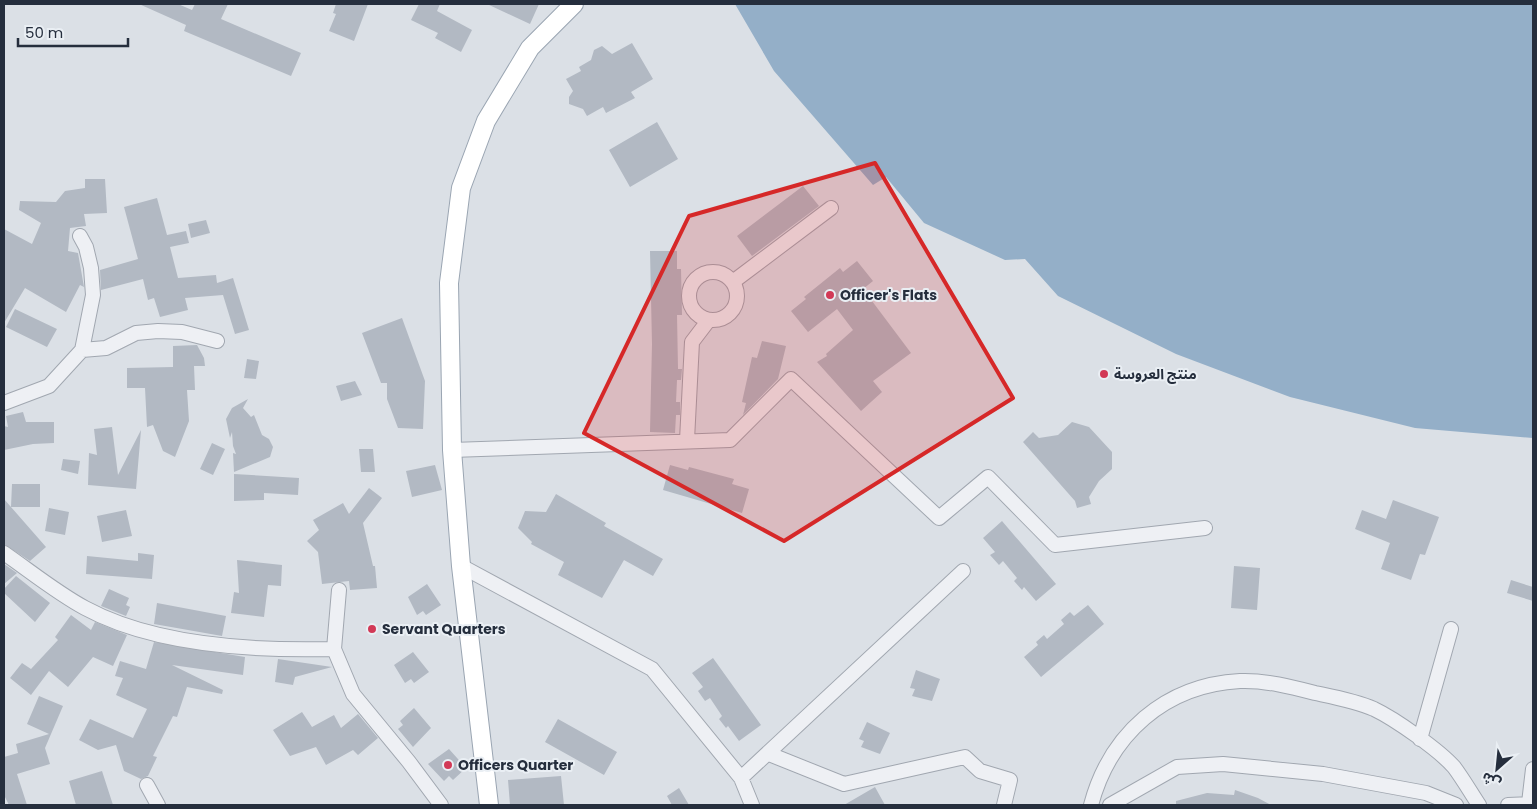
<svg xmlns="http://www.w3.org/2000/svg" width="1537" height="809" font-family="Poppins,'Noto Sans Arabic',sans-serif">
<rect width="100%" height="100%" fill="#dbe0e6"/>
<path fill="#94afc8" d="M 735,4 L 1533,4 L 1533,438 L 1415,428 L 1290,397 L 1176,354 L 1058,296 L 1025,259 L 1005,260 L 924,223 L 886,177 L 873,185 L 774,71 Z"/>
<path fill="#b2b9c3" d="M 139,4 L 178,4 L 192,10 L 195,4 L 228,4 L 221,19 L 301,53 L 291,76 L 184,31 L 186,25 Z
M 336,4 L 368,4 L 354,41 L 329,31 L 336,14 L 333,13 Z
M 419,4 L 440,4 L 437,11 L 472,30 L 461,52 L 435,38 L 438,33 L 411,20 Z
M 487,4 L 539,4 L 530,24 Z
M 632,43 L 653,79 L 631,92 L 635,98 L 606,113 L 603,107 L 587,116 L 583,109 L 569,104 L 569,97 L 573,91 L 566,79 L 581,71 L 579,67 L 591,60 L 594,50 L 602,46 L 612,54 Z
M 657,122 L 678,159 L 630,187 L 609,150 Z
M 85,179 L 105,179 L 107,213 L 84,214 L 86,226 L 70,228 L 68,251 L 78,253 L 84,287 L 80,285 L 66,312 L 25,288 L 4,323 L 4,229 L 32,244 L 41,223 L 19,210 L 20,201 L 56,202 L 65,191 L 85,188 Z
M 803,186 L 819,206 L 752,256 L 737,236 Z
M 157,198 L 167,235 L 186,231 L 189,243 L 170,247 L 178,278 L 216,275 L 217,283 L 233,278 L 249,330 L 235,334 L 223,295 L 185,298 L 188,310 L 160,317 L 154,298 L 148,300 L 143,279 L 101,290 L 100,270 L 138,259 L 124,207 Z
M 206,220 L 210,233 L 191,238 L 188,224 Z
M 650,251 L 677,251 L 677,269 L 681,269 L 682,315 L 677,315 L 678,369 L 682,369 L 681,380 L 677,380 L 676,402 L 680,402 L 680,415 L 676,415 L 675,433 L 650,432 L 652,344 Z
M 857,261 L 873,281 L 863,289 L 911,353 L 873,381 L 882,392 L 861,411 L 817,362 L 827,356 L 826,354 L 853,330 L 837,309 L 808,332 L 791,311 L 806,299 L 804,297 L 840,268 L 843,272 Z
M 15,309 L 57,329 L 47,347 L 6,327 Z
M 402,318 L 425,381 L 423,429 L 398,428 L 387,399 L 387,383 L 381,383 L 362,333 Z
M 762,341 L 786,346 L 778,379 L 743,415 L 746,403 L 742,402 L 752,357 L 757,358 Z
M 197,345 L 204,358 L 205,366 L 194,366 L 195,390 L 187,390 L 189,421 L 175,457 L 163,451 L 153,425 L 147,427 L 145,388 L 127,388 L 127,368 L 173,367 L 173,346 Z
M 247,359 L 259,361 L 256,379 L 244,378 Z
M 355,381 L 362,395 L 341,401 L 336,386 Z
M 248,399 L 243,408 L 251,417 L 254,415 L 262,435 L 269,439 L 273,447 L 270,457 L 234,472 L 233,453 L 236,454 L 233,446 L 232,432 L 230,438 L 226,419 L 232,408 Z
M 23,412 L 26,422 L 54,422 L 54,443 L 33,444 L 4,450 L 4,426 L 8,427 L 6,416 Z
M 1072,422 L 1089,427 L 1112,452 L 1112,469 L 1099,481 L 1089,497 L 1091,504 L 1077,508 L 1075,501 L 1023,442 L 1033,432 L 1039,438 L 1058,435 Z
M 112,427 L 118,475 L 141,430 L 136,489 L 88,485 L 89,453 L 97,455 L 94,429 Z
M 212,443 L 225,449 L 213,475 L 200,469 Z
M 359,449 L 373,449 L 375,472 L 361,472 Z
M 63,459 L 80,461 L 78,474 L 61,470 Z
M 435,465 L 442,490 L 412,497 L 406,471 Z
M 670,465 L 688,470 L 689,467 L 734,479 L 732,484 L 749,489 L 742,513 L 663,490 Z
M 234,474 L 299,478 L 298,495 L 264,493 L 264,500 L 234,501 Z
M 12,484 L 40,484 L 40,507 L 11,507 Z
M 369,488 L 382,498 L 363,523 L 373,566 L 375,566 L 377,588 L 350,590 L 349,581 L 322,584 L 318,552 L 307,541 L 319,530 L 313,520 L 343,503 L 349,514 Z
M 556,494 L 606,523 L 604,526 L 663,559 L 653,576 L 624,560 L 602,598 L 558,575 L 564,562 L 531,544 L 532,542 L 518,528 L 525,511 L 546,512 Z
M 4,499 L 46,547 L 30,561 L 4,544 Z
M 1393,500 L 1439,517 L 1425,555 L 1420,554 L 1411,580 L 1381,569 L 1390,543 L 1355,529 L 1362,510 L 1386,519 Z
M 49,508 L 69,512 L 65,535 L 45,531 Z
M 126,510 L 132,536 L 102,542 L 97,516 Z
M 1002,521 L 1056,584 L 1036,601 L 1024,587 L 1022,590 L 1014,581 L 1017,578 L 1003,561 L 999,565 L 990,555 L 995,552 L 983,538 Z
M 138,553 L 154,555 L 152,579 L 86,574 L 87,556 L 138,561 Z
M 237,560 L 282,565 L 281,586 L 268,585 L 264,617 L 231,613 L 234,592 L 239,593 Z
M 4,564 L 17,573 L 4,584 Z
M 1234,566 L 1260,568 L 1257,610 L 1231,608 Z
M 16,576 L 50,603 L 35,622 L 4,593 L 4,589 Z
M 1511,580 L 1533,587 L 1533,601 L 1507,593 Z
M 427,584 L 441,605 L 426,615 L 423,611 L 417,615 L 408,597 Z
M 109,589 L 129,598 L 126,605 L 130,607 L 126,616 L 101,606 Z
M 157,603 L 226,616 L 222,636 L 154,624 Z
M 1088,605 L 1104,624 L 1041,677 L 1024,657 L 1038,645 L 1036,642 L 1044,635 L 1047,639 L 1064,624 L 1061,620 L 1070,612 L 1074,616 Z
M 71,615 L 91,630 L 95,622 L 127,635 L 113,666 L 93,657 L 68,687 L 49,671 L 31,695 L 10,678 L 22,663 L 31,669 L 58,640 L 55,637 Z
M 154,642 L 245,657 L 243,675 L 172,665 L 223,690 L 222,694 L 187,687 L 177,717 L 173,716 L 153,756 L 157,757 L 148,776 L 141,779 L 124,771 L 116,745 L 98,750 L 79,740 L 90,719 L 133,738 L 147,709 L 116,695 L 123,678 L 115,676 L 120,661 L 146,669 Z
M 413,652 L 429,672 L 414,683 L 411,679 L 405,683 L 394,665 Z
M 713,658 L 761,725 L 739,741 L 728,726 L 726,728 L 719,719 L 722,716 L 710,698 L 705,701 L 698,691 L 703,687 L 692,673 Z
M 278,659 L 332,667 L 295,677 L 293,685 L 275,682 Z
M 916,670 L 940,679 L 932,701 L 912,696 L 915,689 L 910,688 Z
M 39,696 L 63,706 L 45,748 L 50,764 L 17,774 L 27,805 L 9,805 L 4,795 L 4,757 L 18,753 L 16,744 L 49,734 L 27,724 Z
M 414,708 L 431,728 L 413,747 L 398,729 L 403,725 L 400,721 Z
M 302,712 L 312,727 L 334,715 L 341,728 L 358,714 L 378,738 L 358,755 L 353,750 L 326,765 L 316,747 L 290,756 L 273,730 Z
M 558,719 L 617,752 L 604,775 L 545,742 Z
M 867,722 L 890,733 L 880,754 L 861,747 L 864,741 L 859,739 Z
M 449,749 L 466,768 L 453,780 L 449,776 L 444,781 L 428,764 Z
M 102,771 L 113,805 L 76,805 L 69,781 Z
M 561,776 L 564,805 L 510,805 L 508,780 Z
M 875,787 L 885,805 L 844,805 Z
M 679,788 L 689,805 L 672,805 L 667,796 Z
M 1235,790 L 1258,798 L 1271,805 L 1176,805 L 1176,801 L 1207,793 L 1234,795 Z"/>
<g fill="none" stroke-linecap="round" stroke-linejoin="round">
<g stroke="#a1a7b0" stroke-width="16">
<path id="minor" d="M689 296a24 24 0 1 1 48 0a24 24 0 1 1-48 0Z
M 734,281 L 831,208
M 82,350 L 106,348 L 136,333 L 158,331 L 182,332 L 217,341
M 4,403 L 49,386 L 82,350 L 93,295 L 91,268 L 86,247 L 80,236
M 687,440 L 692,342 L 708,321
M 452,450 L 730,440 L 791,379 L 939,518 L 988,477 L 1055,545 L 1205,528
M 4,553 C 30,571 57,593 85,608 C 155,646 257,651 334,649
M 461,566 L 652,669 L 741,778 L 752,805
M 339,590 L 334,649 L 353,694 L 409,762 L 441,805
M 1420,739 L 1451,629
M 769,754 L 844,784 L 965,757 L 980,771 L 1010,780 L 1004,805
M 741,778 L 963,571
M 147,785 L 158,805
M 1529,803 L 1533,769
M 1091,805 C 1110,734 1165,685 1240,681 C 1265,680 1292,687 1315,693 C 1334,697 1356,701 1374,709 C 1395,719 1439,750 1454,767 C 1463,779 1471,793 1479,805
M 1110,805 L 1177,767 L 1223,764 L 1323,774 L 1426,793 L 1456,805
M 1508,805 L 1533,804"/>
</g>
<g stroke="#9aa5b2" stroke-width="20">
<path id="major" d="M 489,805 L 461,566 L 452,450 L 449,283 L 461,188 L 486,121 L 530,48 L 574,4"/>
</g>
<use href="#minor" stroke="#eef0f4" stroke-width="14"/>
<use href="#major" stroke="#fff" stroke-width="18"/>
</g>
<path fill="#d62828" fill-opacity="0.2" stroke="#d62828" stroke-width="4" stroke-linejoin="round" d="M 875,163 L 1013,398 L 784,541 L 584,433 L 689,216 Z"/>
<g fill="#d23956" stroke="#eaeff4" stroke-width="2">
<circle cx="830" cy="295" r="5"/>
<circle cx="1104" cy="374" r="5"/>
<circle cx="372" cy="629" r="5"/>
<circle cx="448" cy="765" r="5"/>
</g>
<g text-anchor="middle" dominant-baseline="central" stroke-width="4" stroke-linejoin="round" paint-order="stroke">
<g font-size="14" font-weight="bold" fill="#252e3d" stroke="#eaeff4" text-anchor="start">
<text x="840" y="295">Officer's Flats</text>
<text x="1114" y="374">منتج العروسة</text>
<text x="382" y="629">Servant Quarters</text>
<text x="458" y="765">Officers Quarter</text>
</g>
</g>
<rect width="1537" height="809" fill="none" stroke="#252e3d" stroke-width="10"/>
<g transform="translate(1497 769) rotate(207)" stroke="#eaeff4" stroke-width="4" paint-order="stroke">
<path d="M0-4L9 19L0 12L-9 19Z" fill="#252e3d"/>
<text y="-8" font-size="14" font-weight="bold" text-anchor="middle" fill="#252e3d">ش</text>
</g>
<path d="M18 38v8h110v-8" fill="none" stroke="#252e3d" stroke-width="2.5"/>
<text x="25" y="38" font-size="15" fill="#252e3d" stroke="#eaeff4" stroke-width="4" paint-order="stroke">50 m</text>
</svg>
